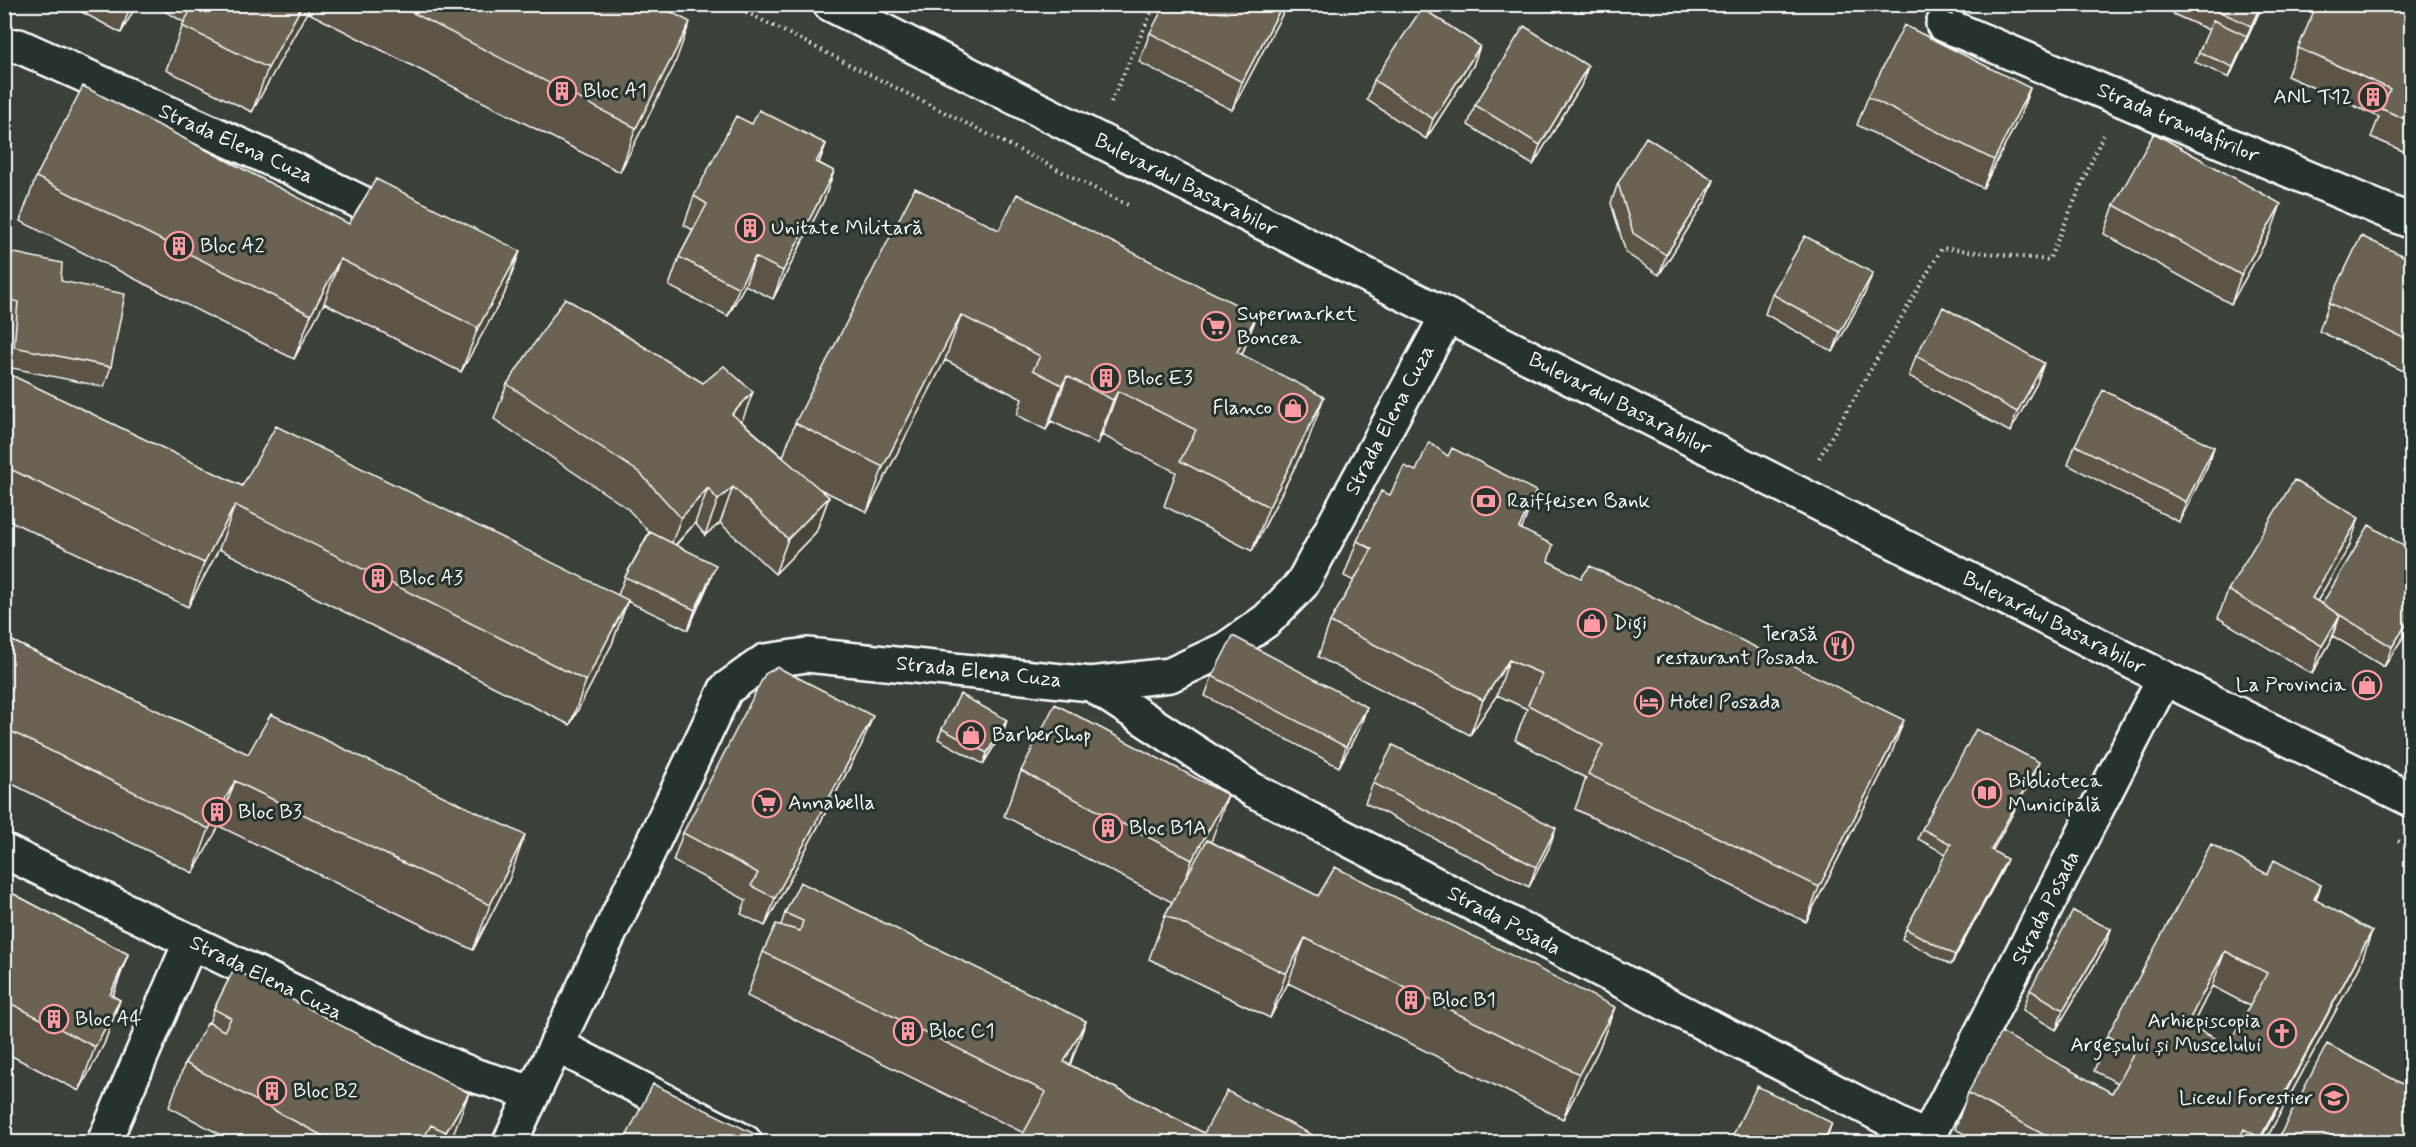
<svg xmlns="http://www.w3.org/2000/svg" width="2416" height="1147" font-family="Mynerve,sans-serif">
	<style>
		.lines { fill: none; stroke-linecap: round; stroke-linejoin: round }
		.minor-casing { stroke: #fff; stroke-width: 38 }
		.secondary-casing { stroke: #fff; stroke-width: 38 }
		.path { stroke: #fff; stroke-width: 4; stroke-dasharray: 1.5 4.5; stroke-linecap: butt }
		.minor { stroke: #26332d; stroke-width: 33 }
		.secondary { stroke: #26332d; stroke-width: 33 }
		.wall { fill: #5b5547; stroke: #fff; stroke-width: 1.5; fill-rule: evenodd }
		.shaded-wall { fill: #4a4539; stroke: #fff; stroke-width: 1.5 }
		.building { fill: #6a6352; stroke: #fff; stroke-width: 1.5; fill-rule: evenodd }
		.labels { text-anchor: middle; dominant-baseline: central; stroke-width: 6; stroke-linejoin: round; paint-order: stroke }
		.poi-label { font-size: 21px; fill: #fff; stroke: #26332d; text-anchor: start }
		.street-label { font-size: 21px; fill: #fff; stroke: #26332d }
	</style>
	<rect width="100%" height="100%" fill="#3a4138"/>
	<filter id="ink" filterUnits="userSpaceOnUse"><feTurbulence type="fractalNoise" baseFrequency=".0167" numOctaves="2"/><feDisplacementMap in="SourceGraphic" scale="12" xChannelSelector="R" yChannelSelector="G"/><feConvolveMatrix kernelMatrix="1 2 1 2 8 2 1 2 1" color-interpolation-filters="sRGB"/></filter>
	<g filter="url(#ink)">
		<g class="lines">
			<!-- minor casing -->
			<g class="minor-casing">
				<path id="minor" d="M1943 24 2412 222
					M4 46H19L293 169 403 223
					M1091 684 1253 790 1927 1139
					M4 851 418 1052 476 1076 533 1093
					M556 1045 745 1142
					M104 1142 191 941
					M510 1142 726 689 765 661 807 655 1091 684 1170 675 1226 649 1267 620 1302 584 1447 316
					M1925 1142 2164 678"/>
			</g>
			<!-- secondary casing -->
			<g class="secondary-casing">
				<path id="secondary" d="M830 4 2164 678 2412 800"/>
			</g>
			<!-- path -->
			<path class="path" d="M730 4 1128 205
				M1111 102 1155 4
				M1819 458 1942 248 2049 260 2103 135
				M2398 841 2412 848"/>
			<!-- minor -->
			<use href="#minor" class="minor"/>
			<!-- secondary -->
			<use href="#secondary" class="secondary"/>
		</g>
		<!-- wall -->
		<path class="wall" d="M67 4H137L121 33Z
			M152 4H656L674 66 620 172 307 12 252 112 166 70 184 22Z
			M1934 4H1958L1952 15Z
			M2176 4H2263L2229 78 2195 62 2209 30 2173 14Z
			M2412 5V155L2371 137 2379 117 2287 76 2298 48Z
			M1284 11 1232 110 1139 62 1150 33Z
			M1480 46 1473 66 1426 139 1367 100 1374 80Z
			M1588 66 1581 86 1533 165 1468 125 1475 105Z
			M2030 88 2020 116 1983 188 1857 125 1868 97Z
			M752 124 826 144 819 163 834 171 824 200 773 299 745 285 728 316 669 286 679 257 693 230 684 225 694 196Z
			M36 177 349 224 520 251 504 295 461 372 324 303 294 359 20 221Z
			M1714 180 1706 200 1659 275 1626 253 1611 203 1618 183Z
			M2114 205 2271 232 2231 304 2104 234Z
			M999 230 1257 315 1242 355 1308 441 1252 551 1164 506 1176 472 1102 435 1097 444 1051 421 1046 430 1017 415 1022 399 945 360 867 512 818 488 829 497 816 532 775 574 720 523 705 535 695 523 676 545 708 585 688 630 627 601 612 644 570 725 219 549 188 607 4 518V377L242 486 618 595 625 577 649 532 627 508 494 419 507 384 742 422 783 457 795 423Z
			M10 252 61 281 111 367 104 387 7 367 10 322 4 321V267Z
			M2412 260V375L2319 331 2329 303Z
			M1865 293 1833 352 1765 314 1772 294Z
			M1916 356 2037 383 2010 432 1909 376Z
			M2075 445 2214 447 2207 467 2179 522 2068 465Z
			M1390 495 1522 529 1548 561 1891 755 1806 922 1575 809 1586 778 1515 740 1527 709 1497 695 1470 735 1318 657 1330 622 1354 581 1344 576 1357 541Z
			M2349 547 2317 601 2322 604 2412 551V623L2384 667 2333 636 2330 643 2312 674 2218 618 2228 590Z
			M4 637 509 880 473 950 219 826 193 873 4 780Z
			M1212 676 1367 707 1360 727 1339 767 1205 696Z
			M942 729 1004 730 983 764 938 739Z
			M862 744 765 926 741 914 746 900 673 861 683 833Z
			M1021 771 1212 839 1211 842 1318 896 1615 1007 1598 1051 1563 1119 1288 983 1270 1018 1149 959 1165 915 1172 902 1004 816Z
			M2035 773 1992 851 2003 869 1951 965 1902 939 1906 929 1946 854 1918 839 1922 829Z
			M1373 783 1549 848 1529 887 1365 803Z
			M2267 874 2321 885 2316 900 2360 966 2264 1143H1981L1955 1129 1968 1093H2112L2118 1083 2094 1071 2107 1036ZM2212 986 2250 1006 2229 1046 2192 1026Z
			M4 889 128 954 113 996 120 1000 104 1044 79 1091 4 1052Z
			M785 913 1086 1021 1070 1065 1204 1133 1328 1143H1020L1024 1133 747 996 763 952 781 925Z
			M2111 929 2104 949 2056 1030 2023 1010 2030 990Z
			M234 969 452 1137 449 1143H236L169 1107 185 1063 209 1023 214 1009Z"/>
		<!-- shaded-wall -->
		<path class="shaded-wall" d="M131 4H137L121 33Z
			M303 4H310L307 12 252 112 268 68Z
			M1283 4H1286L1284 11 1232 110 1242 82Z
			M2261 4H2263L2229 78 2233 67Z
			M690 22 674 66 620 172 636 128Z
			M1480 46 1473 66 1426 139 1433 119Z
			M1588 66 1581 86 1533 165 1540 145Z
			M2030 88 2020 116 1983 188 1994 160Z
			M826 144 815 172 816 162Z
			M834 171 824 200 773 299 783 271Z
			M1714 180 1706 200 1659 275 1666 255Z
			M2281 204 2271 232 2231 304 2241 275Z
			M520 251 504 295 461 372 478 328Z
			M755 257 745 285 728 316 739 288Z
			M340 259 324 303 294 359 311 315Z
			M1873 273 1865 293 1833 352 1840 332Z
			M961 315 945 360 867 512 883 467Z
			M1257 315 1240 359 1237 352Z
			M2044 363 2037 383 2010 432 2017 412Z
			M1067 376 1051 421 1046 430 1062 385Z
			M1118 391 1102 435 1097 444 1113 400Z
			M753 392 740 427 732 414Z
			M1324 397 1308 441 1252 551 1269 507Z
			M2214 447 2207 467 2179 522 2186 502Z
			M733 487 720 523 705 535 718 500Z
			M708 488 695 523 668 553 681 518Z
			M1536 491 1523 526 1506 563 1519 528Z
			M829 497 816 532 775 574 788 539Z
			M235 505 219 549 188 607 204 563Z
			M2359 518 2349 547 2302 627 2312 598Z
			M716 565 708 585 688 630 695 610Z
			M628 600 612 644 570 725 586 681Z
			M2340 615 2330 643 2312 674 2322 646Z
			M2412 615V623L2384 667 2392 647Z
			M1509 660 1497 695 1470 735 1483 700Z
			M1367 707 1360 727 1339 767 1346 747Z
			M873 716 862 744 765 926 775 898Z
			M1007 720 1004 730 983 764 987 753Z
			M1904 720 1891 755 1806 922 1819 887Z
			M2039 762 2035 773 1987 861 1991 850Z
			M235 781 219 826 193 873 209 829Z
			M1228 795 1212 839 1176 904 1192 860Z
			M1556 828 1549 848 1529 887 1536 867Z
			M525 835 509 880 473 950 490 905Z
			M2007 859 2003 869 1951 965 1955 955Z
			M2321 885 2308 920 2314 899Z
			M2111 929 2104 949 2056 1030 2063 1010Z
			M2372 931 2360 966 2264 1143H2259Z
			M1305 938 1288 983 1270 1018 1286 974Z
			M2225 951 2212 986 2175 1059 2187 1024Z
			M128 954 112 998 110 995Z
			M120 1000 104 1044 79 1091 95 1047Z
			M1615 1007 1598 1051 1563 1119 1579 1074Z
			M1086 1021 1070 1065 1064 1062Z
			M469 1093 452 1137 449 1143H442L446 1132Z
			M1832 1123 1825 1143H1823Z"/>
		<!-- building -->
		<path class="building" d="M194 4H303L268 68 182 26Z
			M396 4H656L690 22 636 128Z
			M1165 4H1283L1242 82 1150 33Z
			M2203 4H2261L2251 26Z
			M2317 4 2412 5V122L2382 109 2390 89 2298 48Z
			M1422 8 1480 46 1433 119 1374 80Z
			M2213 20 2247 36 2233 67 2199 52Z
			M1904 25 2030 88 1994 160 1868 97Z
			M1524 26 1588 66 1540 145 1475 105Z
			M83 86 349 224 376 179 520 251 478 328 340 259 311 315 36 177Z
			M759 110 826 144 816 162 834 171 783 271 755 257 739 288 679 257 707 204 694 196 736 116 752 124Z
			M2154 133 2281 204 2241 275 2114 205Z
			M1646 137 1714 180 1666 255 1633 233 1618 183Z
			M915 188 999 230 1017 194 1257 315 1237 352 1324 397 1269 507 1180 461 1196 430 1118 391 1113 400 1067 376 1062 385 1033 370 1040 356 961 315 883 467 795 423Z
			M1805 236 1873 273 1840 332 1772 294Z
			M2361 236 2412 260V342L2329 303Z
			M10 252 62 263 61 281 125 294 111 367 14 347 18 302 4 298V285Z
			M565 298 703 383 724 366 753 392 732 414 829 497 788 539 733 487 718 500 708 488 681 518 640 473 507 384Z
			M1943 307 2044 363 2017 412 1916 356Z
			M7 373 242 486 276 426 628 600 586 681 235 505 204 563 4 466V377Z
			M2103 390 2214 447 2186 502 2075 445Z
			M1429 442 1448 456 1452 448 1536 491 1519 528 1553 545 1548 561 1581 578 1590 566 1904 720 1819 887 1588 774 1603 745 1528 705 1542 674 1509 660 1483 700 1330 622 1372 549 1357 541 1381 491 1390 495 1404 466 1416 471Z
			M2294 480 2359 518 2312 598 2340 615 2322 646 2228 590Z
			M2369 525 2412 551V615L2392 647 2322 604Z
			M650 532 716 565 695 610 625 577Z
			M1233 636 1367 707 1346 747 1212 676Z
			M4 637 248 754 271 714 525 835 490 905 235 781 209 829 4 728Z
			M777 667 873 716 775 898 751 886 758 873 683 833 765 674Z
			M960 694 1007 720 987 753 942 729Z
			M1055 704 1228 795 1192 860 1021 771Z
			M1976 729 2039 762 1991 850 2007 859 1955 955 1906 929 1951 844 1922 829Z
			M1393 745 1556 828 1536 867 1373 783Z
			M1207 840 1318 896 1335 867 1615 1007 1579 1074 1305 938 1286 974 1165 915Z
			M2211 844 2267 874 2274 860 2321 885 2314 899 2372 931 2260 1138 2244 1129 2237 1143H2059L1968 1093 2001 1032 2112 1093 2135 1051 2107 1036ZM2225 951 2267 973 2229 1046 2187 1024Z
			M800 882 1086 1021 1064 1062 1204 1133 1227 1091 1328 1143H1031L1021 1138 1046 1092 763 952 776 924 800 931 803 921 785 913Z
			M4 889 128 954 110 995 120 1000 95 1047 4 1000Z
			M2073 911 2111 929 2063 1010 2030 990Z
			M234 969 469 1093 446 1132 431 1125 425 1136 437 1143H336L185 1063 208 1022 224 1031 231 1018 214 1009Z
			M2327 1044 2412 1089V1143H2276Z
			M653 1084 773 1143H623Z
			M1757 1086 1832 1123 1823 1143H1729Z"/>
	</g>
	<!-- icons -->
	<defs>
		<g id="building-ring" transform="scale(1.5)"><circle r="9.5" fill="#26332d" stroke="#ff9aa2" stroke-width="1.5"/><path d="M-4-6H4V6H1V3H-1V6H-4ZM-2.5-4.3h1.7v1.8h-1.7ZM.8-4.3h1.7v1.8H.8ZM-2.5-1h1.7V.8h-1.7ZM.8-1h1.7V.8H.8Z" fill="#ff9aa2"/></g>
		<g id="supermarket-ring" transform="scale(1.5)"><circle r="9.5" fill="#26332d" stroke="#ff9aa2" stroke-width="1.5"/><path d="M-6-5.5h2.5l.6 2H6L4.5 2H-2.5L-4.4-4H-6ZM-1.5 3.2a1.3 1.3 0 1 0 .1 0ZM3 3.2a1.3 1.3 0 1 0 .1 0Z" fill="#ff9aa2"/></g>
		<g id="shop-ring" transform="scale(1.5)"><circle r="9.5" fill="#26332d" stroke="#ff9aa2" stroke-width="1.5"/><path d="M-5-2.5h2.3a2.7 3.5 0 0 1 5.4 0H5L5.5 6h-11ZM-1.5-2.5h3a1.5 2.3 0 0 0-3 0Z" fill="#ff9aa2"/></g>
		<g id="bank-ring" transform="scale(1.5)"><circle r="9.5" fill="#26332d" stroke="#ff9aa2" stroke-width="1.5"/><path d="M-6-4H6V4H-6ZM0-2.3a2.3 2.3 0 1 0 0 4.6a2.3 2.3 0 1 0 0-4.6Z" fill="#ff9aa2"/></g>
		<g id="restaurant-ring" transform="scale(1.5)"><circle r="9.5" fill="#26332d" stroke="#ff9aa2" stroke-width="1.5"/><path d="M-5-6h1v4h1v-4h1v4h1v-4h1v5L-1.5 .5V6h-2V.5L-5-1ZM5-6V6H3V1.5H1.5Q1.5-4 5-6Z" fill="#ff9aa2"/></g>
		<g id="hotel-ring" transform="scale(1.5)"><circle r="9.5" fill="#26332d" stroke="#ff9aa2" stroke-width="1.5"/><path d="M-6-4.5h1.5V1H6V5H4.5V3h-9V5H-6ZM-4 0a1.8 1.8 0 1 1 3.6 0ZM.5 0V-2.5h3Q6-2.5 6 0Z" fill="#ff9aa2"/></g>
		<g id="library-ring" transform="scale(1.5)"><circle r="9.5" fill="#26332d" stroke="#ff9aa2" stroke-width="1.5"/><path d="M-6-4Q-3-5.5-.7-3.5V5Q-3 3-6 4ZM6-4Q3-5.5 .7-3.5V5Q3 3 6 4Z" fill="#ff9aa2"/></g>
		<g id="church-ring" transform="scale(1.5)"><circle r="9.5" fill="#26332d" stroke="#ff9aa2" stroke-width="1.5"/><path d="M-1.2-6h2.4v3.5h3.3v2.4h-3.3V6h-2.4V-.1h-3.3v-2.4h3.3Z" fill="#ff9aa2"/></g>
		<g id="university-ring" transform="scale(1.5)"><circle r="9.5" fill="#26332d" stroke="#ff9aa2" stroke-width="1.5"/><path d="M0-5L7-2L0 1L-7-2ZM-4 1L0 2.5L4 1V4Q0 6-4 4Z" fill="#ff9aa2"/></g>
	</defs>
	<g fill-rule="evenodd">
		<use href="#building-ring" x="562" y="91"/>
		<use href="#building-ring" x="2373" y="97"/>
		<use href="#building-ring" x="750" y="228"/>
		<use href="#building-ring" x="179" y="246"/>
		<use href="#supermarket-ring" x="1216" y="326"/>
		<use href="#building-ring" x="1106" y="378"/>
		<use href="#shop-ring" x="1293" y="408"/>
		<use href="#bank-ring" x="1486" y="501"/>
		<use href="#building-ring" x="378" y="578"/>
		<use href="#shop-ring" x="1592" y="623"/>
		<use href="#restaurant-ring" x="1839" y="646"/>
		<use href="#shop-ring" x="2367" y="685"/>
		<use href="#hotel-ring" x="1649" y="702"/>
		<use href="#shop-ring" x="971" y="735"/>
		<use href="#library-ring" x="1987" y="793"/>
		<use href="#supermarket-ring" x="767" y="803"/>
		<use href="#building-ring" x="217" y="812"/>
		<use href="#building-ring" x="1108" y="828"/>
		<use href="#building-ring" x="1411" y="1000"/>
		<use href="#building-ring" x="54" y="1019"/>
		<use href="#building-ring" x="908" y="1031"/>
		<use href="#church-ring" x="2282" y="1033"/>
		<use href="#building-ring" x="272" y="1091"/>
		<use href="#university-ring" x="2334" y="1098"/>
	</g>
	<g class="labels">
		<!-- poi labels -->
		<g class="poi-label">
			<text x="583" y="91">Bloc A1</text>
			<text x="2352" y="97" text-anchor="end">ANL T12</text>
			<text x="771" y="228">Unitate Militară</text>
			<text x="200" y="246">Bloc A2</text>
			<text x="1237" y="314">Supermarket<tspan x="1237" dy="24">Boncea</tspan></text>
			<text x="1127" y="378">Bloc E3</text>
			<text x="1272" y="408" text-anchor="end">Flanco</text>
			<text x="1507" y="501">Raiffeisen Bank</text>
			<text x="399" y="578">Bloc A3</text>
			<text x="1613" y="623">Digi</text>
			<text x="1818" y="634" text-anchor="end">Terasă<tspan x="1818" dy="24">restaurant Posada</tspan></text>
			<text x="2346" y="685" text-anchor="end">La Provincia</text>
			<text x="1670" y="702">Hotel Posada</text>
			<text x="992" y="735">BarberShop</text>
			<text x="2008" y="781">Biblioteca<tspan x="2008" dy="24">Municipală</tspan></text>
			<text x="788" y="803">Annabella</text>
			<text x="238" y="812">Bloc B3</text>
			<text x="1129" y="828">Bloc B1A</text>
			<text x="1432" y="1000">Bloc B1</text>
			<text x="75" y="1019">Bloc A4</text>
			<text x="2261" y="1021" text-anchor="end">Arhiepiscopia<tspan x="2261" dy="24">Argeșului și Muscelului</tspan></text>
			<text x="929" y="1031">Bloc C1</text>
			<text x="293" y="1091">Bloc B2</text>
			<text x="2313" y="1098" text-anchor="end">Liceul Forestier</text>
		</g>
		<!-- street labels -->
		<g class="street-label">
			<text transform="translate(2178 123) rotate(23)">Strada trandafirilor</text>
			<text transform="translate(236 144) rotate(24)">Strada Elena Cuza</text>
			<text transform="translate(1186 185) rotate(27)">Bulevardul Basarabilor</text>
			<text transform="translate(1620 404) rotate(27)">Bulevardul Basarabilor</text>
			<text transform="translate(1390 420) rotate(-62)">Strada Elena Cuza</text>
			<text transform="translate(2054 623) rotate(27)">Bulevardul Basarabilor</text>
			<text transform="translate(979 672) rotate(6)">Strada Elena Cuza</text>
			<text transform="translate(2046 908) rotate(-63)">Strada Posada</text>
			<text transform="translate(1504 921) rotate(28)">Strada Posada</text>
			<text transform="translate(266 978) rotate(26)">Strada Elena Cuza</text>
		</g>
	</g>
	<!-- margin -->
	<rect width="2416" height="1147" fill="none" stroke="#26332d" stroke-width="24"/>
	<rect x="12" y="12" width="2392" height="1123" fill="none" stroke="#fff" stroke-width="2" filter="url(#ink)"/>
</svg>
